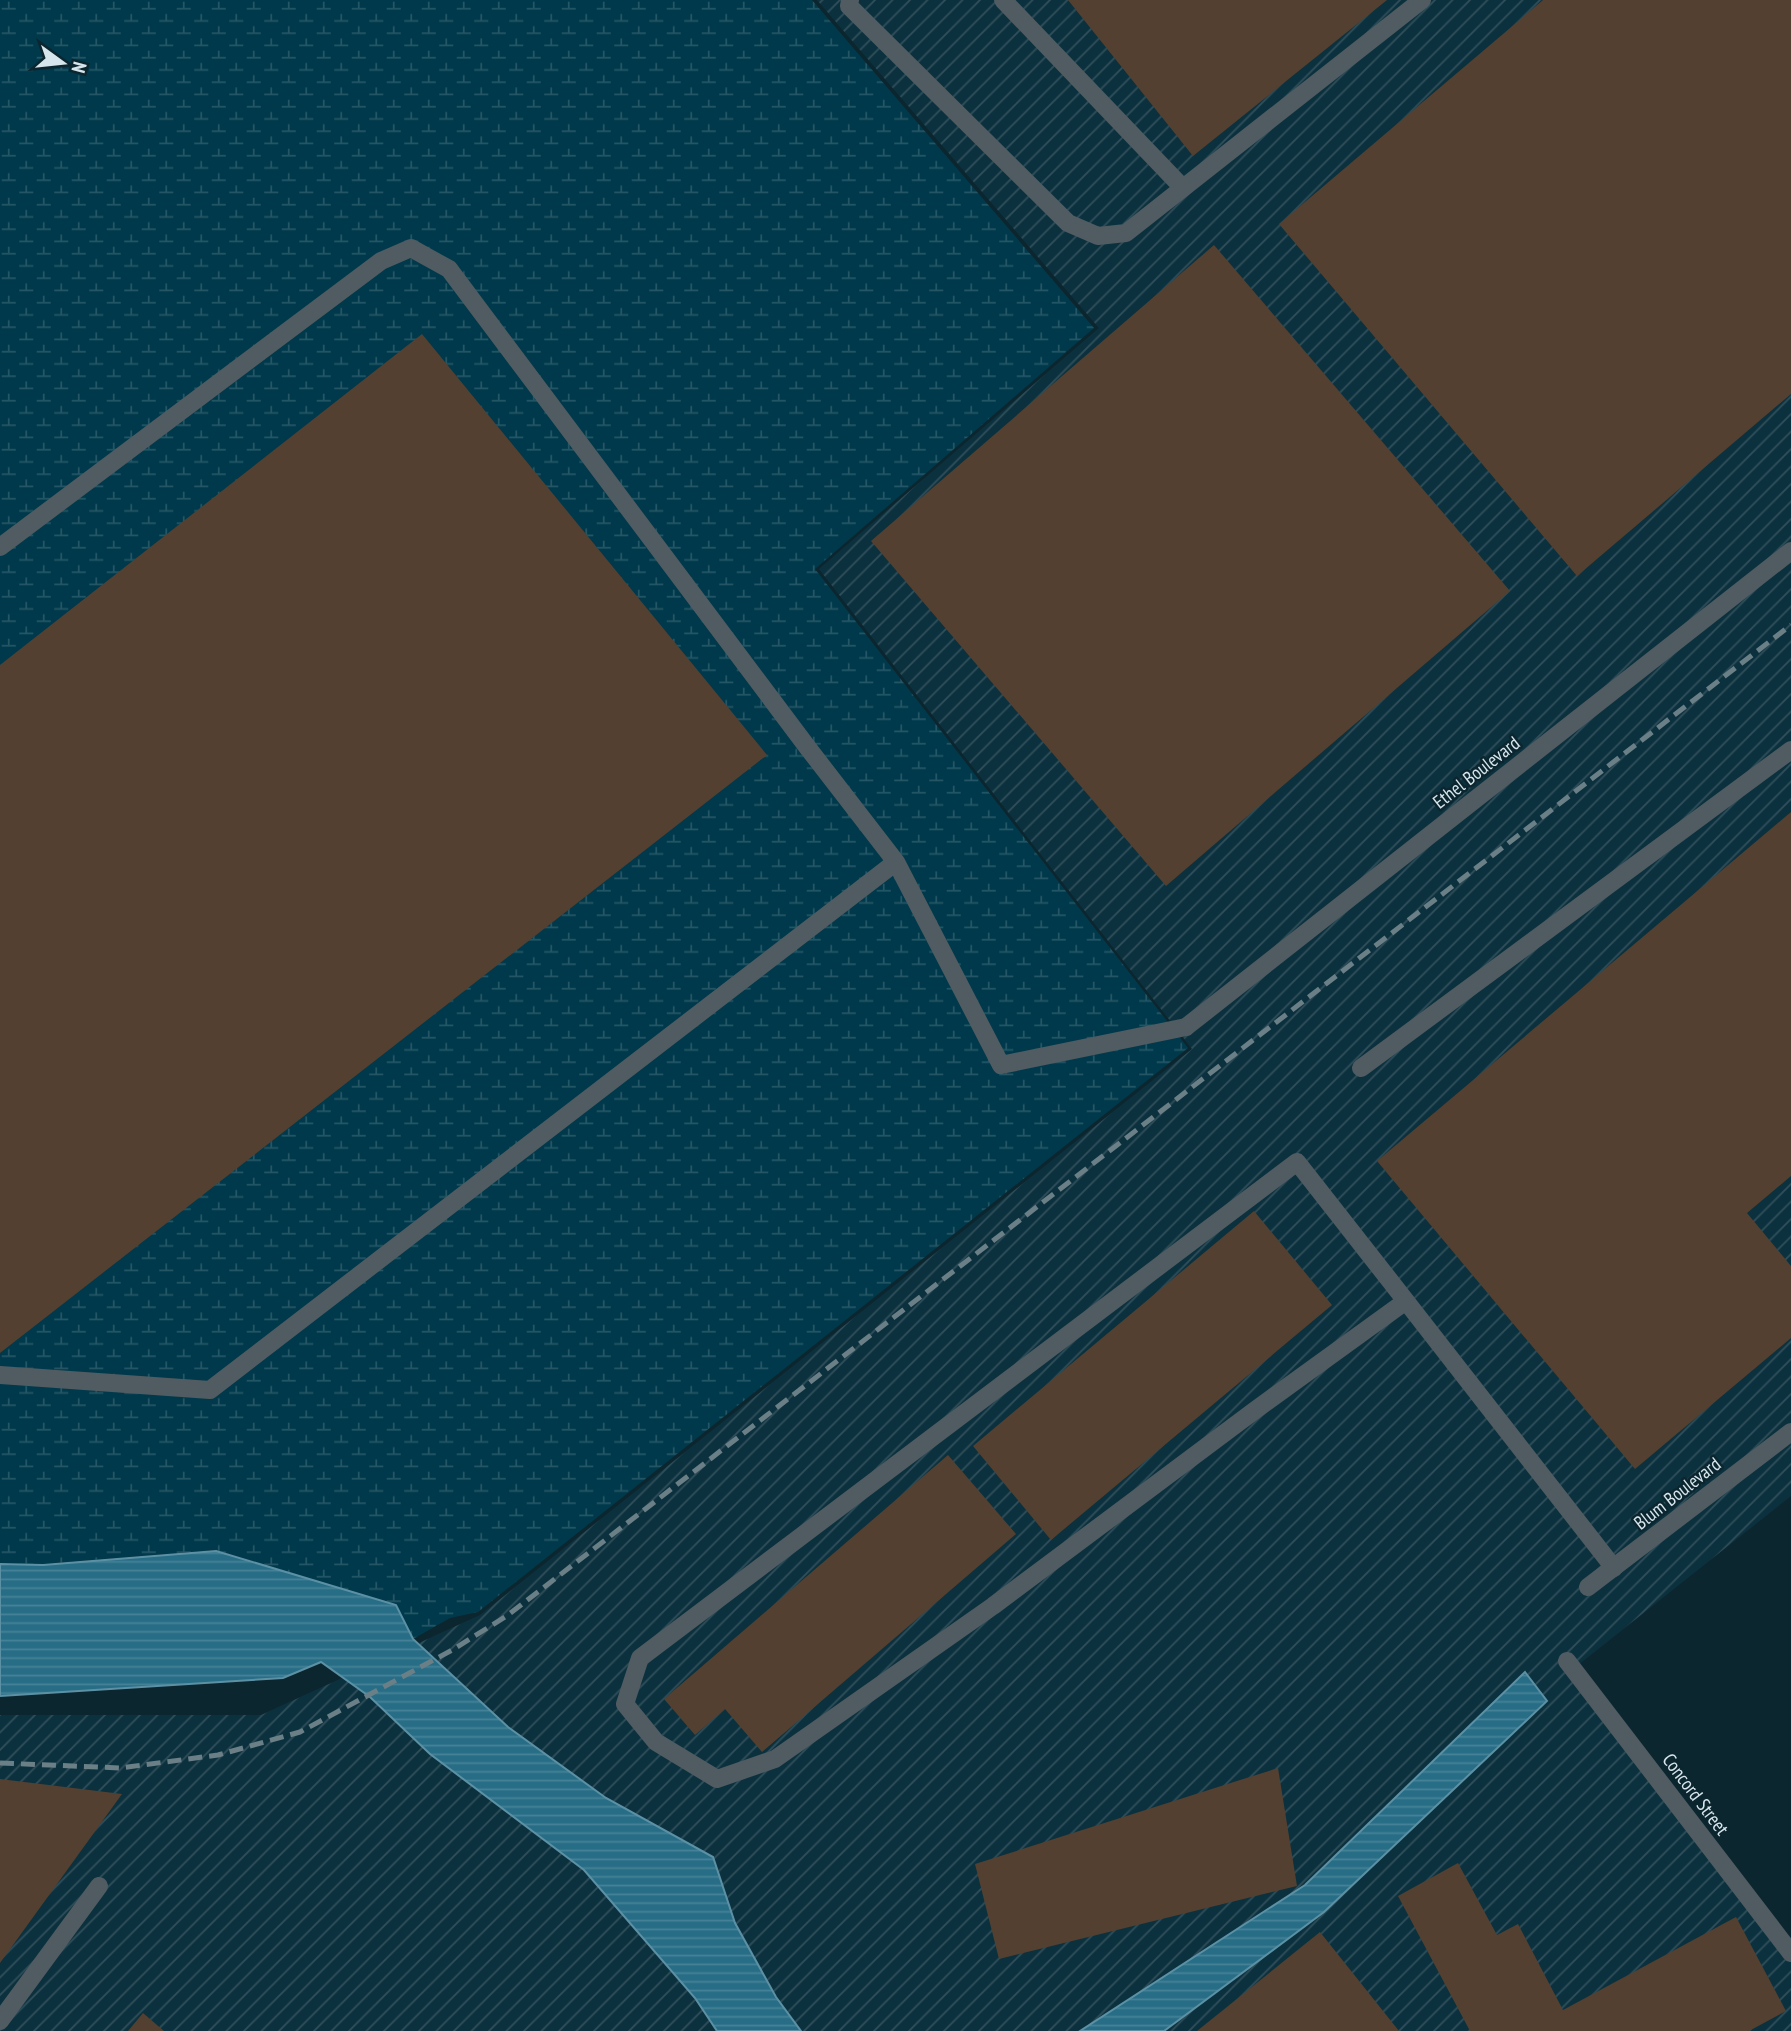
<svg xmlns="http://www.w3.org/2000/svg" width="1791" height="2031" font-family="'PT Sans Narrow',sans-serif">
	<style>
		.industrial { fill: url(#industrial-furrows) }
		.wetland { fill: url(#wetland-marsh) }
		.water { fill: url(#water-rules); stroke: #5c91a5; stroke-width: 2 }
		.building { fill: #544031 }
		.lines { fill: none; stroke-linecap: round; stroke-linejoin: round }
		.lane { stroke: #505c61; stroke-width: 18 }
		.street { stroke: #505c61; stroke-width: 18 }
		.rail { stroke: #6b7f87; stroke-width: 5; stroke-dasharray: 14 7; stroke-linecap: butt }
		.labels { text-anchor: middle; dominant-baseline: central; stroke-width: 5; stroke-linejoin: round; paint-order: stroke }
		.street-label { font-size: 19px; fill: #d7e6ed; stroke: #0c262f }
	</style>
	<defs>
		<pattern id="industrial-furrows" width="10" height="10" patternUnits="userSpaceOnUse" patternTransform="scale(1.75)"><rect width="10" height="10" fill="#0c313e"/><path d="M-1 1l2-2M0 10L10 0M9 11l2-2" fill="none" stroke="#2f4f5a"/></pattern>
		<pattern id="wetland-marsh" width="20" height="14" patternUnits="userSpaceOnUse" patternTransform="scale(1.75)"><rect width="20" height="14" fill="#00394b"/><path d="M1 5h8M5 5V1M11 12h8M15 12V8" fill="none" stroke="#245665"/></pattern>
		<pattern id="water-rules" width="6" height="5" patternUnits="userSpaceOnUse" patternTransform="scale(1.75)"><rect width="6" height="5" fill="#276d86"/><path d="M0 2.5h6" fill="none" stroke="#468297"/></pattern>
	</defs>
	<rect width="100%" height="100%" fill="#0c262f"/>
	<!-- industrial -->
	<path class="industrial" d="M817 0H1791V1496L1573 1669 1791 1947V2031H0V1715H261L480 1615 1192 1049 819 569 1099 328Z"/>
	<!-- wetland -->
	<path class="wetland" d="M0 0H812L1094 328 815 569 1188 1048 478 1612 450 1618 413 1639 396 1605 216 1550 42 1564 0 1563Z"/>
	<!-- water -->
	<path class="water" d="M216 1551 396 1605 413 1639 508 1727 606 1798 713 1857 735 1923 776 1997 801 2031H717L695 1998 584 1870 430 1754 370 1697 321 1662 283 1678 0 1696V1564L43 1565Z
		M1525 1672 1547 1701 1324 1912 1164 2031H1080L1305 1885Z"/>
	<!-- building -->
	<path class="building" d="M1068 0H1387L1193 156Z
		M1543 0H1791V394L1577 576 1279 224Z
		M1214 245 1510 591 1166 886 871 541Z
		M422 334 767 755 0 1353V665Z
		M1791 812V1176L1747 1213 1791 1266V1338L1635 1469 1377 1161Z
		M1254 1211 1332 1305 1051 1540 973 1446Z
		M948 1455 1016 1534 762 1752 725 1709 695 1735 664 1699Z
		M1278 1768 1297 1886 999 1959 975 1864Z
		M0 1779 122 1794 0 1963Z
		M1458 1863 1497 1935 1518 1924 1563 2010 1736 1917 1786 2011 1749 2031H1470L1398 1896Z
		M1320 1932 1399 2031H1197Z
		M143 2013 164 2031H128Z"/>
	<g class="lines">
		<!-- lane -->
		<path class="lane" d="M850 0 849 6 1068 223 1098 236 1126 233 1422 0
			M1003 0 1183 188
			M0 547 381 261 411 248 449 269 808 748 896 862
			M1361 1068 1791 750
			M1406 1301 1254 1411 993 1606 775 1759 717 1779 656 1742 625 1704 640 1658 1297 1162C1403 1297 1508 1432 1614 1568
			M0 1375 210 1390 896 862 1001 1065 1186 1027
			M0 2021 99 1886"/>
		<!-- street -->
		<path class="street" d="M1186 1027 1791 551
			M1588 1587 1791 1432
			M1567 1661 1791 1953"/>
		<!-- rail -->
		<path class="rail" d="M0 1763 120 1768 218 1755 300 1732 454 1649 508 1615 1791 625"/>
	</g>
	<g class="labels">
		<!-- street labels -->
		<g class="street-label">
			<text transform="translate(1476 772) rotate(-38)">Ethel Boulevard</text>
			<text transform="translate(1677 1493) rotate(-38)">Blum Boulevard</text>
			<text transform="translate(1696 1794) rotate(53)">Concord Street</text>
		</g>
	</g>
	<!-- north arrow -->
	<g transform="translate(63 63) rotate(105)" stroke="#0c262f" stroke-width="5" paint-order="stroke">
	<path d="M0-5L12 26L0 18L-12 26Z" fill="#d7e6ed"/>
	<text y="-10" font-size="19" font-weight="bold" text-anchor="middle" fill="#d7e6ed">N</text>
	</g>
</svg>
